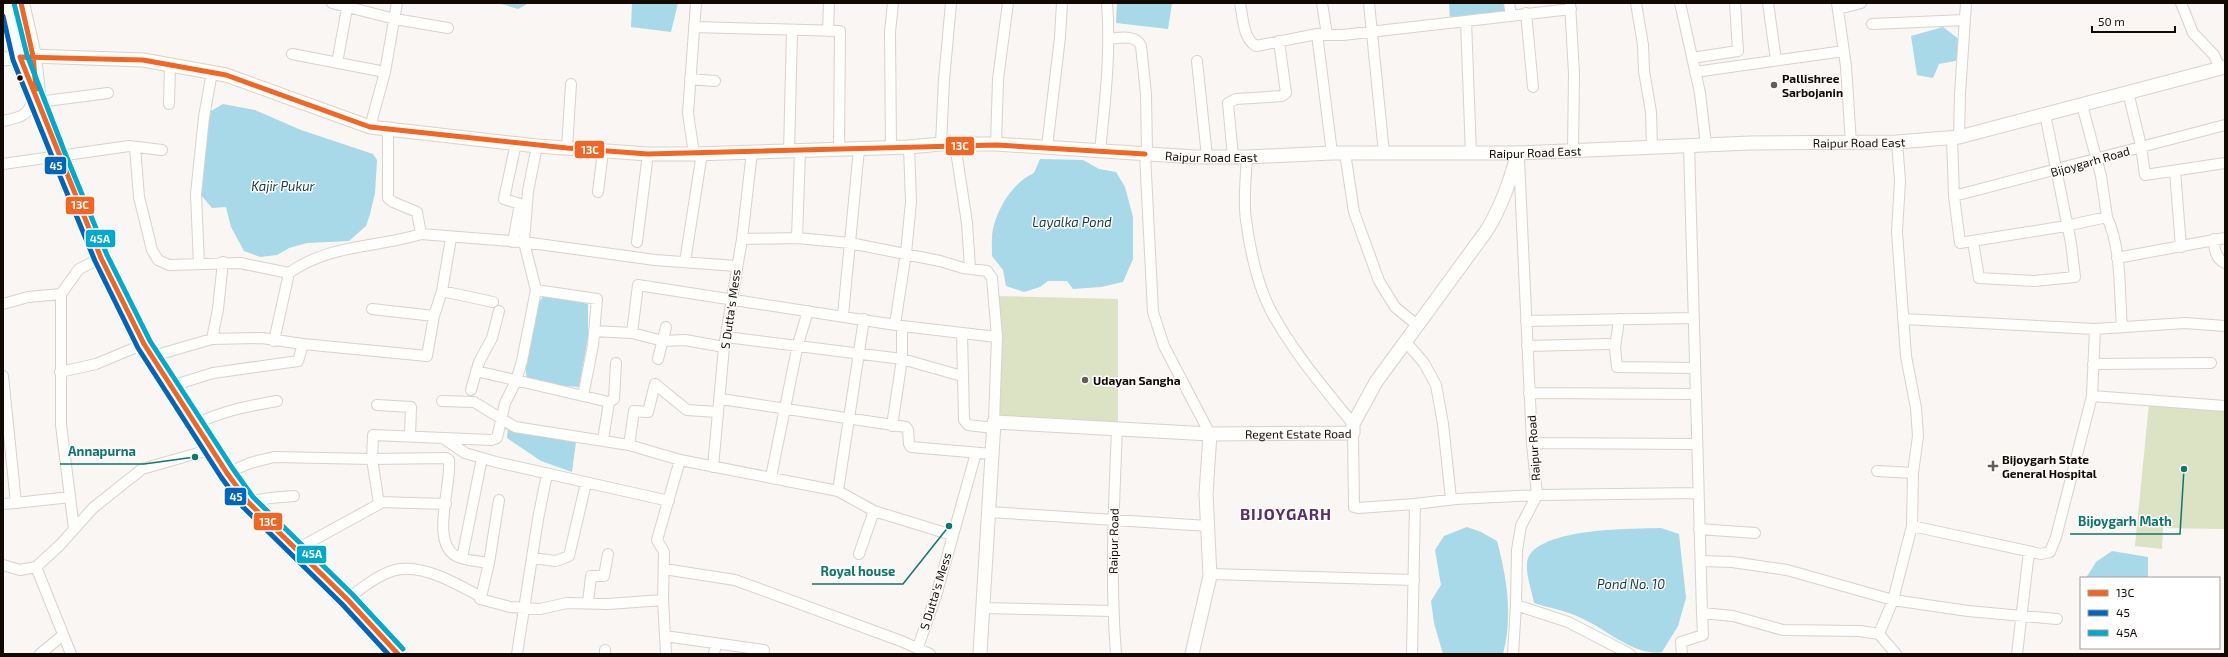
<svg xmlns="http://www.w3.org/2000/svg" width="2228" height="657" font-family="'Exo 2',sans-serif">
	<style>
		.green { fill: #dce2c4 }
		.water { fill: #a8d9e8 }
		.lines { fill: none; stroke-linecap: round; stroke-linejoin: round }
		.minor-casing { stroke: #d9d2cc; stroke-width: 12 }
		.tertiary-casing { stroke: #d9d2cc; stroke-width: 15 }
		.primary-casing { stroke: #d9d2cc; stroke-width: 18 }
		.minor { stroke: #fefefd; stroke-width: 10 }
		.tertiary { stroke: #fefefd; stroke-width: 13 }
		.primary { stroke: #fefefd; stroke-width: 16 }
		.bus-1-casing { stroke: #fff; stroke-width: 8 }
		.bus-2-casing { stroke: #fff; stroke-width: 8 }
		.bus-3-casing { stroke: #fff; stroke-width: 8 }
		.bus-1 { stroke: #f26522; stroke-width: 5 }
		.bus-2 { stroke: #0065bd; stroke-width: 5 }
		.bus-3 { stroke: #00a9ce; stroke-width: 5 }
		.bus-dot { fill: #130903; stroke: #fff; stroke-width: 1.5 }
		.poi-dot { fill: #645c57; stroke: #fff; stroke-width: 1.5 }
		.labels { text-anchor: middle; dominant-baseline: central; stroke-width: 3; stroke-linejoin: round; paint-order: stroke }
		.poi-label { font-size: 12px; font-weight: bold; fill: #130903; stroke: #fff; text-anchor: start }
		.street-label { font-size: 12px; fill: #130903; stroke: #fff }
		.water-label { font-size: 13px; font-style: italic; fill: #153742; stroke: #fff }
		.district-label { font-size: 16px; font-weight: bold; letter-spacing: 1px; fill: #583066; stroke: #fff }
		.leader { fill: none; stroke: #0f766e; stroke-width: 1.5 }
		.callout-dot { fill: #0f766e; stroke: #fff; stroke-width: 1.5 }
		.callout-label { font-size: 13px; text-anchor: middle; font-weight: bold; fill: #0f766e; stroke: #fff; stroke-width: 3; stroke-linejoin: round; paint-order: stroke }
		.line-badge { stroke: #fff; stroke-width: 1.5 }
		.badge-label { font-size: 11px; text-anchor: middle; font-weight: bold; fill: #fff }
	</style>
	<rect width="100%" height="100%" fill="#f9f6f3"/>
	<!-- green -->
	<path class="green" d="M996 296 1118 299V427L994 419Z
		M2149 403 2225 410V529L2163 528 2162 549 2135 546Z"/>
	<!-- water -->
	<path class="water" d="M498 3H529L518 9Z
		M632 3H678L671 32 631 27Z
		M1117 3H1172L1168 29 1116 23Z
		M1449 3H1504L1506 15 1450 21Z
		M1943 27 1960 40V60L1939 64 1933 78 1917 75 1911 36Z
		M223 104 255 110 301 130 373 154 377 160 375 193 370 214 366 226 349 241 307 243 289 248 277 255 260 257 244 251 231 227 226 207 212 208 201 195 207 129 211 111Z
		M1040 159 1083 160 1099 169 1116 172 1125 187 1133 217V259L1123 282 1101 287 1073 289 1067 281H1048L1040 287 1024 292 1006 286 1003 270 992 256C992 246 991 234 994 225 1000 204 1014 182 1034 173Z
		M545 294 588 304V337L579 387 540 384 527 379 525 366 533 310Z
		M508 427 576 442 572 472 541 461 507 438Z
		M1467 527 1481 532 1497 541C1507 578 1513 616 1503 654H1443L1434 623 1431 601 1441 585 1435 550 1444 536Z
		M1661 528 1679 534 1686 598 1678 626 1662 652C1635 657 1605 628 1581 618 1568 611 1549 608 1534 603 1532 591 1526 576 1527 564 1529 527 1634 529 1661 528Z
		M2112 551 2148 557V578H2086L2096 562Z"/>
	<g class="lines">
		<!-- minor casing -->
		<g class="minor-casing">
			<path id="minor" d="M332 3 395 19 448 28
				M1240 3C1243 17 1243 39 1256 46L1317 34
				M1322 3 1327 35 1317 34 1332 153
				M1369 3 1384 153
				M1509 3 1511 15
				M1570 3 1574 74 1573 151
				M1636 3 1643 45 1644 71 1651 112 1652 147
				M1680 3 1700 93 1706 145
				M1768 3 1776 60
				M1837 3 1846 66 1851 143
				M2181 3 2193 33 2214 55 2220 68
				M1838 9 1861 3
				M1526 13 1533 87
				M1466 21 1471 154
				M1872 24 1965 20
				M694 27 840 31 839 149
				M828 31 829 3
				M1327 35H1343L1571 9
				M1108 39C1119 38 1136 34 1141 46L1146 94 1147 153
				M292 54 385 72
				M1692 58 1738 51 1735 3
				M1197 61 1207 157
				M337 63 348 3
				M1695 72 1844 51
				M690 79 715 81
				M2128 92 2141 146 2145 175 2225 163
				M38 102 108 93
				M169 104 170 65
				M2082 105 2101 176 2107 217C2122 250 2119 292 2122 327
				M3 121C23 117 27 116 35 97
				M370 127 385 72 397 3
				M388 130V198L393 202 417 212 421 234 524 242 655 260 736 266
				M1959 137 1960 94 1966 3
				M1952 138 1954 196 1960 243 2066 226 2107 217
				M941 144 944 80 951 3
				M955 144 967 223 970 268
				M996 144 998 79 1008 3
				M1689 145 1702 613 1733 616 1783 630 1860 631 1879 634 1896 654
				M135 147 139 197 152 250 158 260 169 265 240 263 289 273 274 341
				M1047 147 1060 37 1062 3
				M567 148 571 84
				M891 148 890 32 893 3
				M789 151 792 31
				M1100 151C1105 102 1111 52 1107 3
				M1345 153 1354 212 1379 281 1395 307 1417 325
				M694 154 688 113 696 3
				M1145 154 1153 312 1164 346 1210 434
				M1233 157 1228 103 1236 99 1282 96 1286 93 1279 41
				M1247 157C1246 178 1243 199 1246 220 1250 250 1257 284 1271 311 1293 352 1324 388 1353 424
				M3 164 129 146 162 150
				M2175 171 2181 247
				M598 192 603 151
				M1954 196 2225 125
				M797 238 800 151
				M742 239 797 238 850 243 940 261 963 268 987 271 992 278 997 337 994 422
				M2214 239C2214 248 2215 259 2225 263
				M1973 241 1979 278 2034 281 2075 277 2071 243 2045 114
				M513 242 520 204 504 199 516 143
				M637 242 648 154
				M2117 258 2225 238
				M685 262 702 153
				M199 264 196 194 204 117 212 72
				M289 273C329 244 376 248 421 234
				M536 290 597 299 593 345 583 396
				M442 291 493 302
				M3 304 28 297 61 294
				M372 309 434 316
				M843 315 859 149
				M1619 319 1615 348 1617 367 1694 368
				M1903 319 2095 329 2185 323 2225 326
				M1526 321 1694 318
				M895 324 906 253 911 202 909 147
				M594 331 632 333 663 341 685 340 724 347
				M632 333 638 285 902 326 997 337
				M962 333 964 420 968 425 993 428
				M726 337 902 359 962 376
				M212 339 218 309 223 262
				M1405 341 1424 363 1436 385 1443 424 1451 499
				M1527 346 1608 344
				M153 356 212 339 262 338 303 344
				M658 359 666 327
				M2093 364 2211 363
				M476 371 609 402
				M60 372 96 364 144 344
				M3 376 16 503 3 504
				M171 386 213 373 298 361 303 344 427 356 434 316 442 291 451 238
				M471 390 479 362 492 338 499 311
				M1529 393 1695 394
				M2092 396 2225 406
				M721 399 906 427 908 430 909 444 911 447 992 454
				M442 401 474 402 515 427 629 445
				M377 405 411 407 410 436
				M717 412 687 410 655 384 648 412 634 411 629 445 680 460 838 491 874 511 952 535
				M196 424C222 411 248 406 277 401
				M892 426 902 359V326
				M1353 433 1354 507 1358 508 1415 504
				M443 438 465 453 496 462 669 501
				M603 440 609 402 614 399 616 363
				M1532 443 1696 444
				M713 467 724 347 742 239 752 152
				M1877 471 1913 473
				M227 473 250 463 274 457 372 459 379 504 297 549
				M771 477 798 344 808 311
				M838 491 864 319
				M248 502 270 498 294 496
				M379 502 446 504
				M16 503 70 497
				M989 512 1208 526
				M1912 526 2041 554 2050 552 2056 537 2092 396 2095 329
				M74 529 61 425V294L79 269 101 258
				M1699 529 1755 533
				M859 554 874 511
				M462 558 482 458
				M532 558 556 561 569 556 586 483
				M1701 561 1732 562 1787 570 1893 600 1968 611 2057 619
				M489 563C479 561 465 561 456 556 430 542 452 484 449 460L446 458 372 459 373 435 491 440 497 438 505 403 516 381 522 361 536 290 524 242 528 191 537 146
				M3 565 20 570 36 567 60 545 93 508 142 469 212 449
				M36 567 71 654
				M664 569 735 580 901 641 930 654
				M1210 574 1414 580
				M481 597 489 563 499 500
				M347 599C362 588 382 571 401 569 427 566 459 585 481 597L480 599 510 607 540 609 567 603 608 604 663 600
				M588 603 591 576H604L608 554
				M1516 605 1517 550 1521 526 1537 495 1698 493
				M982 608 1112 611
				M1879 634 1893 600 1912 526 1913 473 1918 436 1916 408 1906 356 1897 232 1900 181 1897 142
				M665 636 764 650 763 654
				M918 647 936 596 976 453
				M605 650V654
				M40 654 63 635
				M517 654 538 519 547 474
				M666 654 663 600 664 552 657 540 680 460
				M714 654 716 643
				M1116 654C1110 579 1114 504 1117 429
				M1412 654 1415 504 1456 499 1537 495 1532 443 1519 159
				M1513 654 1516 605 1568 622 1630 654
				M1682 654 1681 642 1703 635 1702 613
				M2017 654 2029 552"/>
		</g>
		<!-- tertiary casing -->
		<g class="tertiary-casing">
			<g id="tertiary">
				<path id="s1" d="M3 59 33 56 143 60 226 75 370 127 537 146 648 154H694L909 147 941 144H996L1195 157H1247L1332 153H1518L1750 143 1897 142 1959 137 2225 67"/>
				<path id="s2" d="M980 654 994 422 1210 434 1353 433V424L1376 382 1487 230C1502 205 1510 181 1518 153"/>
				<path d="M1192 654 1210 576 1206 494 1210 434"/>
			</g>
		</g>
		<!-- primary casing -->
		<g class="primary-casing">
			<path id="primary" d="M7 3 20 57 30 82
				M21 3 33 56 38 102 101 258 144 344 227 473 248 502 347 599 398 654"/>
		</g>
		<!-- minor -->
		<use href="#minor" class="minor"/>
		<!-- tertiary -->
		<use href="#tertiary" class="tertiary"/>
		<!-- primary -->
		<use href="#primary" class="primary"/>
		<!-- bus-1 casing -->
		<g class="bus-1-casing">
			<path id="bus-1" d="M21 3 33 56 36 89
				M398 654 347 599 248 502 227 473 144 344 101 258 20 57 143 60 226 75 370 127 567 148 648 154 997 145 1145 154"/>
		</g>
		<!-- bus-2 casing -->
		<g class="bus-2-casing">
			<path id="bus-2" d="M3 16 13 60 53 159 95 261 138 348 221 477 243 507 342 604 388 654"/>
		</g>
		<!-- bus-3 casing -->
		<g class="bus-3-casing">
			<path id="bus-3" d="M14 3 27 55 65 153 107 255 150 341 233 469 253 497 352 594 403 649"/>
		</g>
		<!-- bus-1 -->
		<use href="#bus-1" class="bus-1"/>
		<!-- bus-2 -->
		<use href="#bus-2" class="bus-2"/>
		<!-- bus-3 -->
		<use href="#bus-3" class="bus-3"/>
	</g>
	<!-- markers -->
	<circle class="bus-dot" cx="20" cy="78" r="3.5"/>
	<g class="poi-dot">
		<circle cx="1774" cy="85" r="4"/>
		<circle cx="1085" cy="380" r="4"/>
		<path d="M1991 460h4v4h4v4h-4v4h-4v-4h-4v-4h4z"/>
	</g>
	<g class="labels">
		<!-- poi labels -->
		<g class="poi-label">
			<text x="1782" y="78">Pallishree<tspan x="1782" dy="14">Sarbojanin</tspan></text>
			<text x="1093" y="380">Udayan Sangha</text>
			<text x="2002" y="459">Bijoygarh State<tspan x="2002" dy="14">General Hospital</tspan></text>
		</g>
		<!-- street labels -->
		<g class="street-label">
			<text stroke="none"><textPath href="#s1" startOffset="1869">Raipur Road East</textPath></text>
			<text stroke="none"><textPath href="#s1" startOffset="1545">Raipur Road East</textPath></text>
			<text stroke="none"><textPath href="#s1" startOffset="1221">Raipur Road East</textPath></text>
			<text transform="translate(2090 161) rotate(-16)">Bijoygarh Road</text>
			<text transform="translate(730 309) rotate(-82)">S Dutta's Mess</text>
			<text stroke="none"><textPath href="#s2" startOffset="537">Regent Estate Road</textPath></text>
			<text transform="translate(1533 448) rotate(-94)">Raipur Road</text>
			<text transform="translate(1113 541) rotate(-89)">Raipur Road</text>
			<text transform="translate(935 591) rotate(-73)">S Dutta's Mess</text>
		</g>
		<!-- water labels -->
		<g class="water-label">
			<text x="283" y="186">Kajir Pukur</text>
			<text x="1072" y="222">Layalka Pond</text>
			<text x="1631" y="584">Pond No. 10</text>
		</g>
		<!-- district labels -->
		<g class="district-label">
			<text x="1286" y="513">BIJOYGARH</text>
		</g>
	</g>
	<!-- callouts -->
	<path class="leader" d="M195 457L144 464H60M2184 469L2180 534H2070M949 526L903 584H812"/>
	<g class="callout-dot">
		<circle cx="195" cy="457" r="4"/>
		<circle cx="2184" cy="469" r="4"/>
		<circle cx="949" cy="526" r="4"/>
	</g>
	<g class="callout-label">
		<text x="102" y="456">Annapurna</text>
		<text x="2125" y="526">Bijoygarh Math</text>
		<text x="858" y="576">Royal house</text>
	</g>
	<g class="line-badge">
		<rect x="945" y="136" width="30" height="20" rx="4" fill="#f26522"/>
		<rect x="574" y="140" width="31" height="19" rx="4" fill="#f26522"/>
		<rect x="44" y="156" width="23" height="19" rx="4" fill="#0065bd"/>
		<rect x="65" y="196" width="30" height="19" rx="4" fill="#f26522"/>
		<rect x="85" y="229" width="31" height="19" rx="4" fill="#00a9ce"/>
		<rect x="224" y="487" width="23" height="19" rx="4" fill="#0065bd"/>
		<rect x="253" y="512" width="30" height="19" rx="4" fill="#f26522"/>
		<rect x="296" y="545" width="31" height="19" rx="4" fill="#00a9ce"/>
	</g>
	<g class="badge-label">
		<text x="960" y="150">13C</text>
		<text x="590" y="154">13C</text>
		<text x="56" y="170">45</text>
		<text x="80" y="209">13C</text>
		<text x="100" y="243">45A</text>
		<text x="236" y="501">45</text>
		<text x="268" y="526">13C</text>
		<text x="312" y="558">45A</text>
	</g>
	<!-- border -->
	<rect width="2228" height="657" fill="none" stroke="#130903" stroke-width="8"/>
	<!-- legend -->
	<rect x="2080" y="577" width="140" height="72" fill="#ffffff" stroke="#a19d9a"/>
	<rect x="2088" y="590" width="20" height="6" fill="#f26522" stroke="#a19d9a"/>
	<text x="2116" y="597" font-size="12" fill="#130903">13C</text>
	<rect x="2088" y="610" width="20" height="6" fill="#0065bd" stroke="#a19d9a"/>
	<text x="2116" y="617" font-size="12" fill="#130903">45</text>
	<rect x="2088" y="630" width="20" height="6" fill="#00a9ce" stroke="#a19d9a"/>
	<text x="2116" y="637" font-size="12" fill="#130903">45A</text>
	<!-- scale -->
	<path d="M2092 26v6h83v-6" fill="none" stroke="#130903" stroke-width="2"/>
	<text x="2098" y="26" font-size="12" fill="#130903" stroke="#ffffff" stroke-width="3" paint-order="stroke">50 m</text>
</svg>
